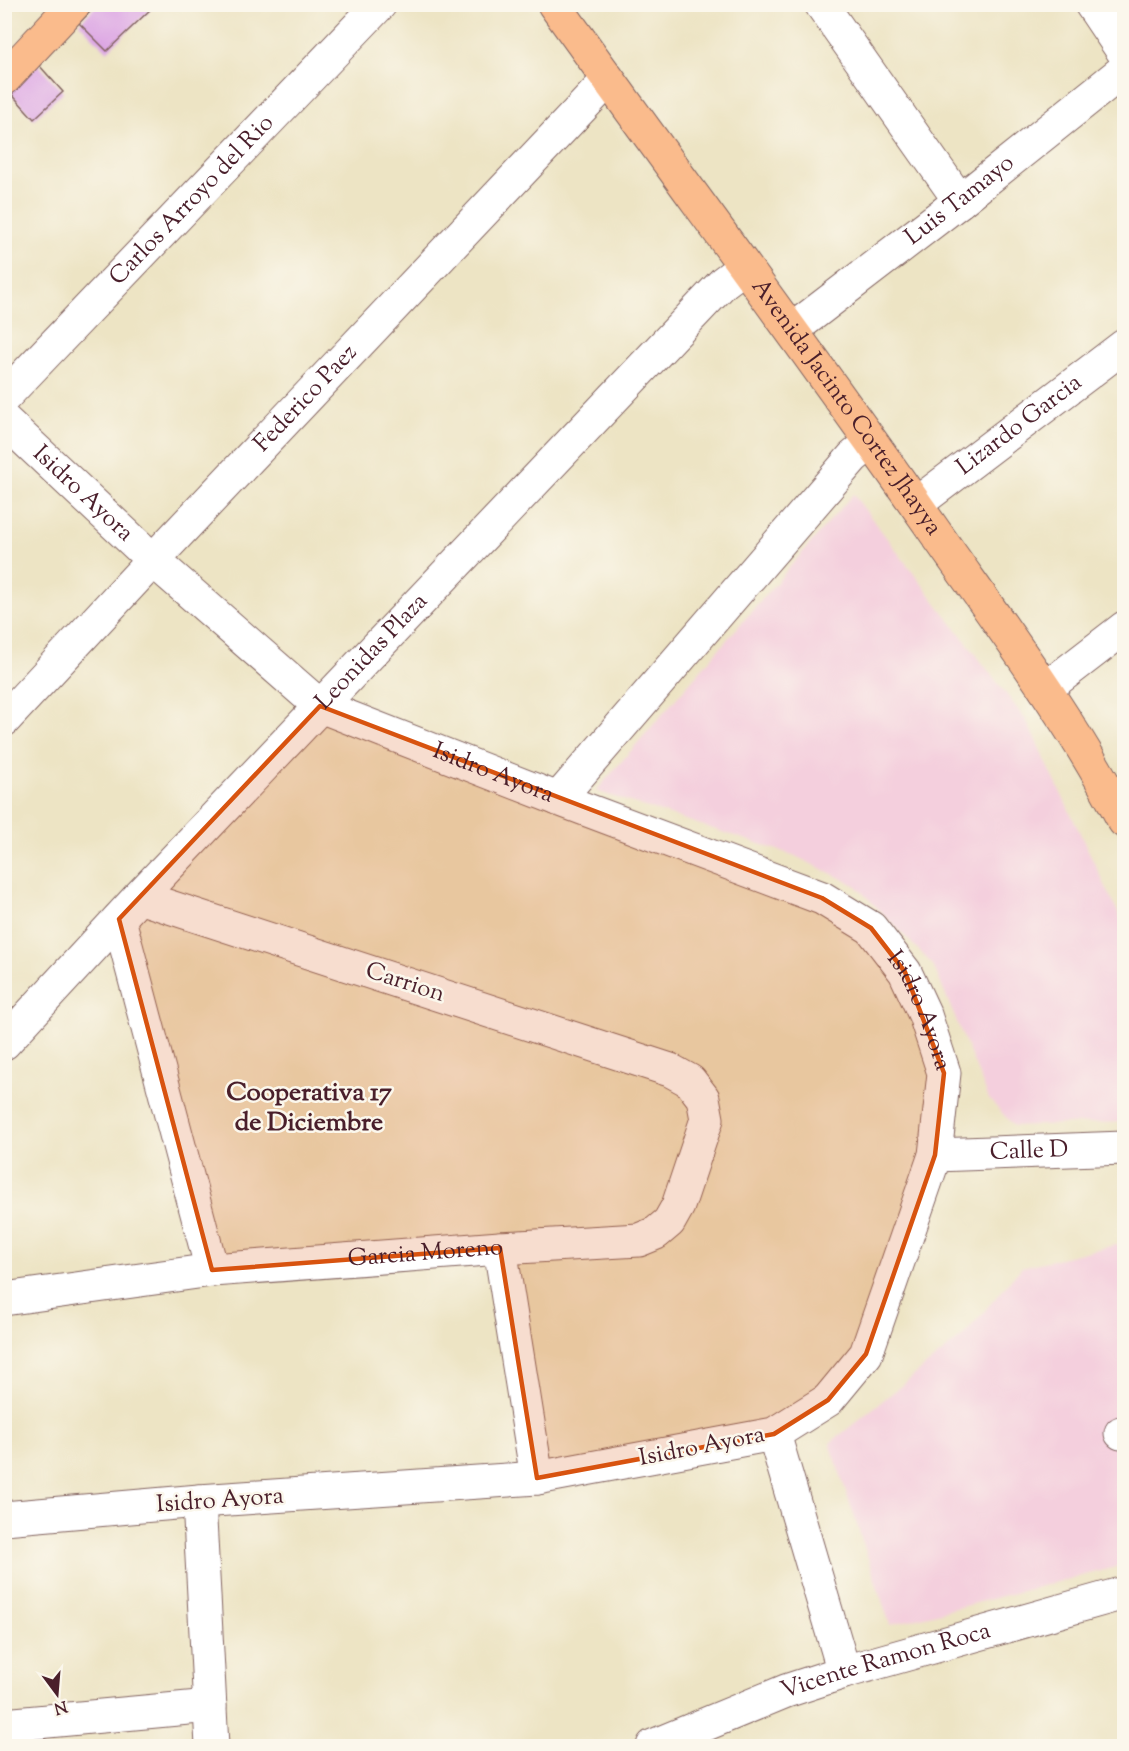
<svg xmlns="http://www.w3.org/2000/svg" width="1129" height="1751" font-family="'Sorts Mill Goudy',serif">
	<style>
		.built { fill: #f4cfdd }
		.building { fill: #dca4e4 }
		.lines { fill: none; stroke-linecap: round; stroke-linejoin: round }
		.minor-casing { stroke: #836461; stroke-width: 35 }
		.major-casing { stroke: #836461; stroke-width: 35 }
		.minor { stroke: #fff; stroke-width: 33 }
		.major { stroke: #fabb8c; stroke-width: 33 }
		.marked { fill: #d8530f; fill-opacity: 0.2; stroke: #d8530f; stroke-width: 4.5; stroke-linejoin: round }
		.labels { text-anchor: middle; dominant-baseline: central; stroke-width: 5; stroke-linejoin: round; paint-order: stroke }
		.street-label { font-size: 24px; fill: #4a1f2b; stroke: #fbf7ec }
		.neighbourhood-label { font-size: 26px; font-weight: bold; fill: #4a1f2b; stroke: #fbf7ec }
	</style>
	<rect width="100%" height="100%" fill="#fbf7ec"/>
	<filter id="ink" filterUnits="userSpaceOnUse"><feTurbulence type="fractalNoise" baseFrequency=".0167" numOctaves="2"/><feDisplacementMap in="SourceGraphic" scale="12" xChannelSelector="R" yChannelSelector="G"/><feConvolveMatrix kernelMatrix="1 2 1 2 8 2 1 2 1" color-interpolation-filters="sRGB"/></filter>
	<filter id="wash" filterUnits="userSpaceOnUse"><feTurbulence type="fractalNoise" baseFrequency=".008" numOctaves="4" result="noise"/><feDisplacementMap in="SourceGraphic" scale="24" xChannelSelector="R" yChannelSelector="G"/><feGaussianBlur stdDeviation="1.35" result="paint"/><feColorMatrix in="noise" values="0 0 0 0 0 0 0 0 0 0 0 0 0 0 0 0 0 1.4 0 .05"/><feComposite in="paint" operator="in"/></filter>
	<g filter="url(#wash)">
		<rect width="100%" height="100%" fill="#ede4c4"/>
		<!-- built -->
		<path class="built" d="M853 494 1026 720 1124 925V1122L1014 1126 989 1099 933 965 855 885 793 855 596 791Z
			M1124 1243V1565L890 1625 830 1443 963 1336 1022 1267Z"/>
		<g id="blocks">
			<!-- building -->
			<path class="building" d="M98 4H150L153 7 107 51 79 23Z
				M38 64 63 92 34 119 8 90Z"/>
		</g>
	</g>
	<g filter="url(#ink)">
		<use href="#blocks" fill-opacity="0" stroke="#836461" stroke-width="1.5"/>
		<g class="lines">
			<!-- minor casing -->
			<g class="minor-casing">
				<g id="minor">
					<path d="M821 4 960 201"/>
					<path d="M1091 4 1124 53"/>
					<path id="s1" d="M792 330 960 201 1124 70"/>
					<path id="s2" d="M4 397 380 4"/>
					<path id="s3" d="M4 420 153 560 320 706 558 799 822 898 871 928 905 972 925 1015 944 1073 935 1155 866 1354 828 1400 774 1434 537 1478 199 1501 4 1518"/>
					<path id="s4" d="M916 504 1124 346"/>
					<path d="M1045 689 1124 628"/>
					<path id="s5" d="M4 720 153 560 608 80"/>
					<path d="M558 799 853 457 871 442"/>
					<path d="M119 919 212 1270"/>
					<path id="s6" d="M4 1043 139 897 724 282 744 267"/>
					<path id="s7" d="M935 1155 1124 1148"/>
					<path d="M500 1248 537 1478"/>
					<path id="s8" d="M4 1299 212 1270 500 1248 639 1240 656 1233 669 1222 678 1206 707 1119 703 1098 690 1081 670 1070 139 897"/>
					<path d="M1121 1433 1124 1432"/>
					<path d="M774 1434 844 1672"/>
					<path d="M199 1501 212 1746"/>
					<path d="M4 1725 210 1706"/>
					<path id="s9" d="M653 1746 786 1691 844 1672 1124 1593"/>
				</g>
			</g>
			<!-- major casing -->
			<g class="major-casing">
				<g id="major">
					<path id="s10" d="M554 4C681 181 811 354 935 532 1001 626 1071 719 1124 821"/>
					<path d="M4 79 74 4"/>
				</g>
			</g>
			<!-- minor -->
			<use href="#minor" class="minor"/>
			<!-- major -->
			<use href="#major" class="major"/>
		</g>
	</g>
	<!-- marked area -->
	<path class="marked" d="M320 706 822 898 871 928 905 972 944 1073 935 1155 866 1354 828 1400 774 1434 537 1478 500 1248 212 1270 119 919Z"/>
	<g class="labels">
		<!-- street labels -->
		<g class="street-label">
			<text stroke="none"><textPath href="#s2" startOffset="272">Carlos Arroyo del Rio</textPath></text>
			<text stroke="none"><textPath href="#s1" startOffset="212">Luis Tamayo</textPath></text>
			<text stroke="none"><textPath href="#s5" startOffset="441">Federico Paez</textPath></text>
			<text stroke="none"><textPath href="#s10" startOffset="498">Avenida Jacinto Cortez Jhayya</textPath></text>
			<text stroke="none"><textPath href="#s4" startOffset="130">Lizardo Garcia</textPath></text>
			<text stroke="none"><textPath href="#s3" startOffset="108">Isidro Ayora</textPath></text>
			<text stroke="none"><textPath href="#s6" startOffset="537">Leonidas Plaza</textPath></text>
			<text stroke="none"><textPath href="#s3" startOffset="612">Isidro Ayora</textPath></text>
			<text transform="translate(405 983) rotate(18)">Carrion</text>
			<text stroke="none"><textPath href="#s3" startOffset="1118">Isidro Ayora</textPath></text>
			<text stroke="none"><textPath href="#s7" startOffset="94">Calle D</textPath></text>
			<text stroke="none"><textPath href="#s8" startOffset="424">Garcia Moreno</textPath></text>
			<text transform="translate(702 1447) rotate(-11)">Isidro Ayora</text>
			<text transform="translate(220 1501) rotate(-4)">Isidro Ayora</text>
			<text stroke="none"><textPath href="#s9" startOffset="248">Vicente Ramon Roca</textPath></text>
		</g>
		<!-- neighbourhood labels -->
		<g class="neighbourhood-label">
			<text x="309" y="1093">Cooperativa 17<tspan x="309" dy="30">de Diciembre</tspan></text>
		</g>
	</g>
	<!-- margin -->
	<rect width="1129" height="1751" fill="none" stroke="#fbf7ec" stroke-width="24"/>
	<!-- north arrow -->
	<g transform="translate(57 1694) rotate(164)" stroke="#fbf7ec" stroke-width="4.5" paint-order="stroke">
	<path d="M0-4.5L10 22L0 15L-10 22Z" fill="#4a1f2b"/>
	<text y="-9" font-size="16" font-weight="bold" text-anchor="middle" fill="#4a1f2b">N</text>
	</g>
</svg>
